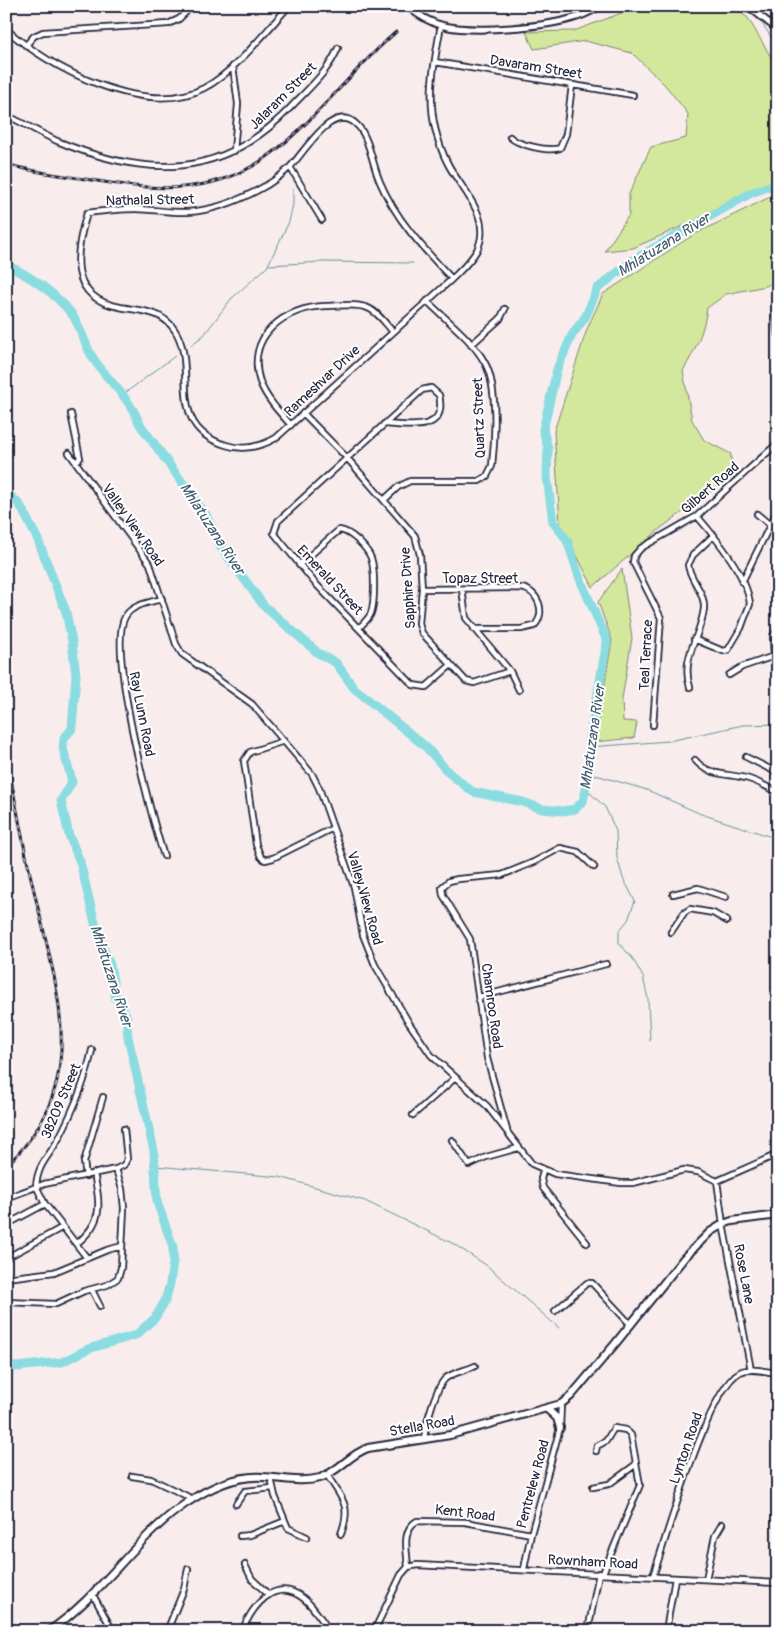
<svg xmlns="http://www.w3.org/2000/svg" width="784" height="1637" font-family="Pangolin,sans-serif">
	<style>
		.green { fill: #d3e89d; stroke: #7a856c }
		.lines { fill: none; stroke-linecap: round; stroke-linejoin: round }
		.stream { stroke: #60929f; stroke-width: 1 }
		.river { stroke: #8adce1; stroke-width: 9 }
		.minor-casing { stroke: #22223b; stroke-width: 8 }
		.tertiary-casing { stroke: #22223b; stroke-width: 9 }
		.secondary-casing { stroke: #22223b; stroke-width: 10 }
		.minor { stroke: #fff; stroke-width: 4.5 }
		.tertiary { stroke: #fff; stroke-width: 5 }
		.secondary { stroke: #fff; stroke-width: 6 }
		.rail-casing { stroke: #22223b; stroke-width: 3 }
		.rail { stroke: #fff; stroke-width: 1; stroke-dasharray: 4; stroke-linecap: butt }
		.labels { text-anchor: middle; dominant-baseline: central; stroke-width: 4; stroke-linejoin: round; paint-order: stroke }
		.street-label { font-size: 14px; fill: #22223b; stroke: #fff }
		.water-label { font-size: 15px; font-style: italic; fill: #415a6d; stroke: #fff }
	</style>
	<rect width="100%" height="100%" fill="#f8edec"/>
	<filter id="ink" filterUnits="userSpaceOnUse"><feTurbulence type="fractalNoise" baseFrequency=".02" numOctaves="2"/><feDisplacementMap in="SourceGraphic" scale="10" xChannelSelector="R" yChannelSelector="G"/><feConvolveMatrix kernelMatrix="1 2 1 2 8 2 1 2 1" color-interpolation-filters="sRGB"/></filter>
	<g filter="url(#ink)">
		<!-- green -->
		<path class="green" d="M640 6H731L748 18 778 69V184L633 248 605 251 629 215V194L651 147 686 138 688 114 665 85 632 53 585 41 534 49 526 32 574 31Z
			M778 193V280L766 286 726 294 707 308C704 332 695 350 683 371L692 420 704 440 731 454V477L661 528 593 587 560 523 554 431 587 329 603 294 693 235Z
			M622 569 632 638 622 699 623 721 637 722 634 738 595 742 612 640 598 602Z"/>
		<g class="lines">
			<!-- stream -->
			<path class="stream" d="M767 14 769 6
				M761 22 778 47
				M269 265 323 262 413 263
				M191 345 204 335 231 299 267 267 289 222 293 204V188
				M121 396 175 356
				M590 747 669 741 743 725 778 724
				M589 773 647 790 701 814 778 839
				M586 789 605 807 616 831 617 858 623 878 635 901 628 920 619 931V943L633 959 643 977 648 999 650 1041
				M155 1166 280 1177 365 1201 452 1243 486 1265 559 1328"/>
			<!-- river -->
			<path class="river" d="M6 265C29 275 55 293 71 313 81 326 84 344 93 358 107 380 131 399 139 423L206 515 220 546 264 606 318 653 336 663 354 688 426 747 449 773 473 792 523 802 542 809 563 811 575 809 583 801 589 773 590 737 607 641 580 579 567 540 553 522 547 477 548 448 543 430 557 369 572 335 586 316 597 289 633 260 751 193 778 183
				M6 492 20 505 38 540 66 612 72 642 76 675 72 729 64 738 63 748 72 782 61 801 69 835 80 862 98 935 110 965 116 999 126 1015 128 1037 154 1151 157 1202 173 1247V1262L170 1284 165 1301 155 1318 136 1335 88 1349 62 1362 16 1367 6 1365"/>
			<!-- minor casing -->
			<g class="minor-casing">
				<path id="minor" d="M441 25C435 59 427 93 435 128 438 140 442 153 448 164 462 191 493 217 477 250 471 261 461 270 452 279L276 438C260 447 244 451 226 445 163 427 200 366 174 329 161 310 140 311 120 307 67 298 75 252 87 213 103 211 119 209 135 209 153 209 171 213 188 212 215 210 243 199 267 185 275 180 283 174 290 167 305 152 334 99 358 126 369 137 373 167 380 182 396 220 424 249 452 279
					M6 29C50 69 146 118 204 88 235 72 265 32 289 6
					M27 44 34 36 43 32 168 24 179 19 192 6
					M435 62 633 95
					M233 66 238 104 234 151
					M6 115C23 123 40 133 57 141 146 178 222 180 291 107 308 89 329 71 338 48
					M510 137C518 145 549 152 560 148L566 134 572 85
					M290 167 322 220
					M471 345 500 319 505 309
					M303 413 347 458 415 536 420 555 422 589 419 624 422 633 466 681 474 683 510 671
					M71 414 80 458 76 462
					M384 424C408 425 448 434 439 395L431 388 422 390 278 521 274 533 314 582 413 685 426 687 451 665
					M291 425C279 412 266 398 260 382 245 336 285 307 326 306 339 306 356 303 368 308 378 312 386 324 393 332
					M69 453 150 564 176 644 182 654 252 704 312 774 319 788 354 887 363 935 375 965 409 1023 431 1055 487 1106 532 1164 555 1174 621 1183H633L684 1170 698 1172 717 1181
					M384 500 398 487 410 481H479L487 476 492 466C495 440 498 386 485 363 472 339 446 320 427 301
					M757 514 770 525
					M299 565 339 530C351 531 367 548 371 558 375 569 375 602 371 613 369 619 363 623 359 628
					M742 582 778 509
					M422 589 521 588C538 590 547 613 534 626L521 629H474
					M462 589 466 618 510 671 519 690
					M162 599C150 602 131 605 125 617 107 647 151 818 164 856
					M694 639 723 651 728 650 741 628 750 604C747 575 716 538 697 516
					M729 675 742 667 774 656 773 636 778 629
					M690 687C680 658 702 634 704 608 705 592 690 580 688 565L693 555 714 535
					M653 725 661 618 633 562 634 556 641 548 697 516 778 443
					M284 741 250 752 244 761 256 845 261 857 265 860 273 858 333 828
					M746 757 778 773
					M695 760C709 777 729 773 749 779 759 782 768 788 778 792
					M673 894 698 888 726 897
					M671 932 684 913 690 909 713 913 727 921
					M479 997 606 964
					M413 1115 455 1078
					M507 1130 487 1058 470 939 443 895 442 887 449 881 458 879 502 875 534 862 560 848 578 852 594 867
					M452 1140 469 1165 486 1157 518 1148
					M543 1171 541 1179 543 1188 587 1243
					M86 1176 84 1162 103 1097
					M717 1181 723 1224 751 1370
					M717 1181 778 1154
					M6 1198 44 1184 116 1169 124 1165 127 1159 124 1129
					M6 1225 45 1204
					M76 1244C104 1222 100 1205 94 1173
					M6 1258 63 1227
					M87 1258 45 1204 36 1186C38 1163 49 1157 59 1138 73 1111 86 1080 92 1050
					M6 1278 54 1272 107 1250 122 1246
					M92 1290 100 1306
					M6 1302 56 1304 84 1291 107 1285 118 1278 121 1268 124 1208 122 1189 116 1169
					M555 1311 587 1283H592L631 1325
					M424 1440C425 1426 436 1386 446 1378 454 1372 467 1370 475 1366
					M596 1451 597 1446 606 1441 614 1428 626 1430 631 1435 640 1485 603 1573
					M327 1475C342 1499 352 1505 341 1534
					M132 1476 151 1479 193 1499
					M271 1478 275 1496 288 1528 307 1537
					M593 1487 609 1484 635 1465
					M236 1504 245 1491 273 1488
					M240 1536 250 1535 285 1521
					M245 1565 252 1579 269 1595
					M408 1567 417 1565 778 1583
					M408 1567C407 1551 401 1530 417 1521L465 1522 531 1534
					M524 1569 531 1534 560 1428 561 1404
					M653 1576C667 1537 708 1388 740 1372 750 1367 767 1372 778 1373
					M706 1579 715 1536 722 1524
					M93 1595 113 1631
					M167 1631 184 1589 188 1569
					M242 1631C252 1607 274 1576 303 1598 314 1606 321 1620 330 1631
					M374 1631 401 1575 408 1567
					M588 1631 599 1573
					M666 1631 675 1578"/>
			</g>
			<!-- tertiary casing -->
			<g class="tertiary-casing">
				<path id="tertiary" d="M407 6C418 15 430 23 444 26 475 33 547 27 577 17 585 15 593 10 601 6
					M748 6 778 30
					M778 302 776 312 778 334"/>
			</g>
			<!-- secondary casing -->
			<g class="secondary-casing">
				<path id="secondary" d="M547 1409 557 1418 560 1428
					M49 1631C101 1596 134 1539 185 1504 207 1489 236 1475 263 1477 282 1478 301 1483 320 1478 338 1472 350 1454 368 1448L450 1435 561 1404 571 1396 615 1344 684 1258 710 1232 723 1224 732 1221 778 1215"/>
			</g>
			<!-- minor -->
			<use href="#minor" class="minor"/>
			<!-- tertiary -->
			<use href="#tertiary" class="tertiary"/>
			<!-- secondary -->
			<use href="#secondary" class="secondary"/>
			<!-- rail casing -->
			<g class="rail-casing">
				<path id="rail" d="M6 164C32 172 59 175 85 179 151 190 213 198 271 154 317 119 352 70 396 32
					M6 753C15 799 23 846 34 891 57 990 93 1085 6 1166"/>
			</g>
			<!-- rail -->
			<use href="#rail" class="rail"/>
		</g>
	</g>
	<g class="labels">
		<!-- street labels -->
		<g class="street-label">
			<text transform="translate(536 67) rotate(9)">Davaram Street</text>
			<text transform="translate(283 96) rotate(-45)">Jalaram Street</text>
			<text transform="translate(150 200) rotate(-1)">Nathalal Street</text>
			<text transform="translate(322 381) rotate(-43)">Rameshvar Drive</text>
			<text transform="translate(479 418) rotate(-92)">Quartz Street</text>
			<text transform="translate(710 488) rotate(-41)">Gilbert Road</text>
			<text transform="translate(133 525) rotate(55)">Valley View Road</text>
			<text x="480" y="578">Topaz Street</text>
			<text transform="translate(330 580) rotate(47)">Emerald Street</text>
			<text transform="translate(408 588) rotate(-94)">Sapphire Drive</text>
			<text transform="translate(646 655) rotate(-87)">Teal Terrace</text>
			<text transform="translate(142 714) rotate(79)">Ray Lunn Road</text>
			<text transform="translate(365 898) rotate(74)">Valley View Road</text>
			<text transform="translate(492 1006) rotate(82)">Chamroo Road</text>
			<text transform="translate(61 1101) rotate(-67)">38209 Street</text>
			<text transform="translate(744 1274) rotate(79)">Rose Lane</text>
			<text transform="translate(422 1426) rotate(-10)">Stella Road</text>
			<text transform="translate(686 1448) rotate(-71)">Lynton Road</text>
			<text transform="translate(533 1484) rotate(-75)">Pentrelew Road</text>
			<text transform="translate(465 1513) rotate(7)">Kent Road</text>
			<text transform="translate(593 1562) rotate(3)">Rownham Road</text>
		</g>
		<!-- water labels -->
		<g class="water-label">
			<text transform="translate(664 245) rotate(-32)">Mhlatuzana River</text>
			<text transform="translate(212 529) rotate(57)">Mhlatuzana River</text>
			<text transform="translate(593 737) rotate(-82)">Mhlatuzana River</text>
			<text transform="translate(111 976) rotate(72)">Mhlatuzana River</text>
		</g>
	</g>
	<!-- margin -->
	<rect width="784" height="1637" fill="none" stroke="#fff" stroke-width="25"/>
	<rect x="12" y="12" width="759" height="1612" fill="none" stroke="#22223b" stroke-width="2" filter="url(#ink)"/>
</svg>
